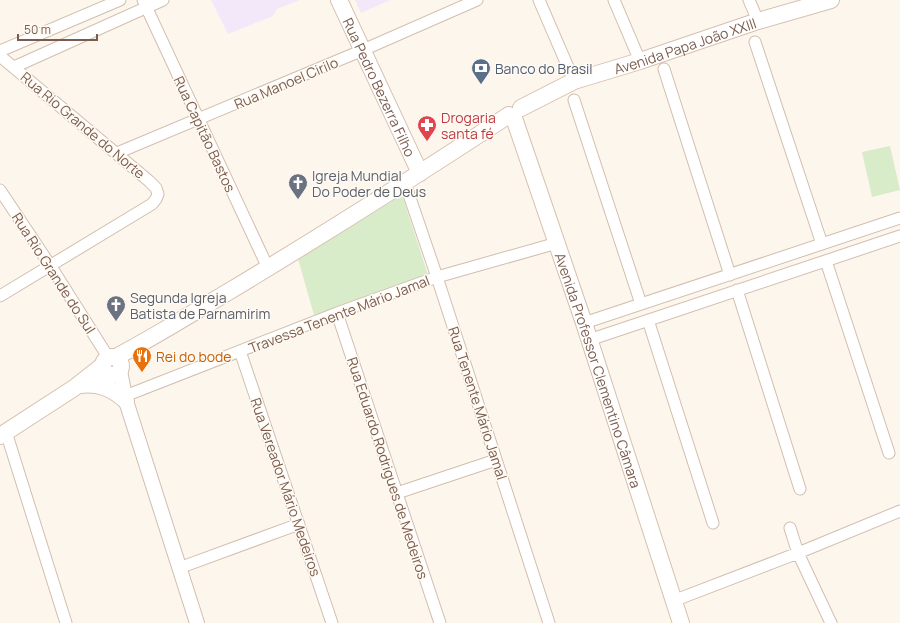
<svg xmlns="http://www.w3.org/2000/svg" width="900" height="623" font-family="Manrope,sans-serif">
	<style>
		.education { fill: #f3e8fa }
		.green { fill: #d8ecc9 }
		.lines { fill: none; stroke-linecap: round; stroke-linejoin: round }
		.minor-casing { stroke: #d1beb0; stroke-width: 13 }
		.tertiary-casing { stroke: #d1beb0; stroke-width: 16 }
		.secondary-casing { stroke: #d6c0b0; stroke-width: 18 }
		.minor { stroke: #fff; stroke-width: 11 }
		.tertiary { stroke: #fff; stroke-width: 14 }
		.secondary { stroke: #fff; stroke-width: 16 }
		.labels { text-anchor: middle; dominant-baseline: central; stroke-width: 3; stroke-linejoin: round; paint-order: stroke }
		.street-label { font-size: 14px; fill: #7a5c4d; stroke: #fffaf3 }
		.service-label { font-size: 14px; fill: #4e5e75; stroke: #fffaf3; text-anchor: start }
		.health-label { font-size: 14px; fill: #be3a42; stroke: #fffaf3; text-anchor: start }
		.worship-label { font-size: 14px; fill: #5b616d; stroke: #fffaf3; text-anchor: start }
		.food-label { font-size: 14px; fill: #c56008; stroke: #fffaf3; text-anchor: start }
	</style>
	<rect width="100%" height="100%" fill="#fdf6ec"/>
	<!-- education -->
	<path class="education" d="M211 0H300L277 9 273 16 228 34Z
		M355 0H390L361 13Z"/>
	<!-- green -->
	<path class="green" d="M890 146 900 190 872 197 862 152Z
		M402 195 428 275 314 315 298 259Z"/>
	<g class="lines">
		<!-- minor casing -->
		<g class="minor-casing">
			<path id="minor" d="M143 0 268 268
				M539 0 574 81
				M614 0 640 61
				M749 0 758 21
				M755 42 822 244
				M0 51 120 0
				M0 56 149 181 156 188 158 194 156 199 152 204 0 296
				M14 67 163 0
				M664 69 730 275
				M574 100 641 304
				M117 153 363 50 477 0
				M405 183 437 277 549 623
				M0 190 50 265 108 357
				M826 261 889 453
				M737 290 800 489
				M337 313 440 623
				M648 320 713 523
				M584 323 900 218
				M589 340 900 236
				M240 351 332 623
				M125 396 337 313 437 277 557 243
				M6 432 66 623
				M397 493 496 460
				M790 528 798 553 831 623
				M179 568 299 524
				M673 601 798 553 900 511"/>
		</g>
		<!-- tertiary casing -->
		<g class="tertiary-casing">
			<path id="tertiary" d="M120 371 126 401 197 623"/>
		</g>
		<!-- secondary casing -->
		<g class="secondary-casing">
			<g id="secondary">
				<path id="s1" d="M339 0 420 173"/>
				<path id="s2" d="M521 108 574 81 640 61 758 21 831 0"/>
				<path id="s3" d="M514 118 584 323 681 623"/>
				<circle cx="112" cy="366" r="9"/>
				<path d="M116 357C154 337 191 314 228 292 323 235 416 176 509 115"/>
				<path d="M80 385C99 383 112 388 126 401"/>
				<path d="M0 436 74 388 102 366"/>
			</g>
		</g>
		<!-- minor -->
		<use href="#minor" class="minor"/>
		<!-- tertiary -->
		<use href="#tertiary" class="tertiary"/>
		<!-- secondary -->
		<use href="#secondary" class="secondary"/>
	</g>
	<!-- icons -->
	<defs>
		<g id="bank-pin" transform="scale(1)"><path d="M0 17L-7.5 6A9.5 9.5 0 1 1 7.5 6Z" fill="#5c6f8a" stroke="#fffaf3"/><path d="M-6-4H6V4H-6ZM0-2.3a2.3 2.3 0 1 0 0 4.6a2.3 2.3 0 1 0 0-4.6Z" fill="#fff"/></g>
		<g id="pharmacy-pin" transform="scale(1)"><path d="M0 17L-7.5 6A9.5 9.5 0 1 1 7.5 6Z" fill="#e0444e" stroke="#fffaf3"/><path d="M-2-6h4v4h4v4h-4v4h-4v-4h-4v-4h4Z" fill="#fff"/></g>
		<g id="church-pin" transform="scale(1)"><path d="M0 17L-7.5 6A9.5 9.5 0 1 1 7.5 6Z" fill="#6b7280" stroke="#fffaf3"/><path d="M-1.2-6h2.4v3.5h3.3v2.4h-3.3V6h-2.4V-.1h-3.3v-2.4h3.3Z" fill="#fff"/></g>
		<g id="restaurant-pin" transform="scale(1)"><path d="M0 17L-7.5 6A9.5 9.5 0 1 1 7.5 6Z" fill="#e8710a" stroke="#fffaf3"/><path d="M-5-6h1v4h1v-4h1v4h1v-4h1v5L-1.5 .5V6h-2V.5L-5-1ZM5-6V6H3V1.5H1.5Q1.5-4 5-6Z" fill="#fff"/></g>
	</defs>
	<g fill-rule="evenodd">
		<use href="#bank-pin" x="481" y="68"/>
		<use href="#pharmacy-pin" x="427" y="125"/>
		<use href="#church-pin" x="298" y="183"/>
		<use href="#church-pin" x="116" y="305"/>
		<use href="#restaurant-pin" x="142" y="356"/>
	</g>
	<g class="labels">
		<!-- street labels -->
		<g class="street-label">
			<text stroke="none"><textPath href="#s2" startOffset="176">Avenida Papa João XXIII</textPath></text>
			<text transform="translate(286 83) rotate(-23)">Rua Manoel Cirilo</text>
			<text stroke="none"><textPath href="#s1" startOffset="96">Rua Pedro Bezerra Filho</textPath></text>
			<text transform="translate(83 125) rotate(40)">Rua Rio Grande do Norte</text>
			<text transform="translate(205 134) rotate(65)">Rua Capitão Bastos</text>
			<text transform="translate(54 273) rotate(57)">Rua Rio Grande do Sul</text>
			<text transform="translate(339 314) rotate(-21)">Travessa Tenente Mário Jamal</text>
			<text stroke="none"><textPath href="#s3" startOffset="266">Avenida Professor Clementino Câmara</textPath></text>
			<text transform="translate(478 403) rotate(72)">Rua Tenente Mário Jamal</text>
			<text transform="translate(388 468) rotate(72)">Rua Eduardo Rodrigues de Medeiros</text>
			<text transform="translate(286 487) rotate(71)">Rua Vereador Mário Medeiros</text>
		</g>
		<!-- service labels -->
		<g class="service-label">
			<text x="495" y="68">Banco do Brasil</text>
		</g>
		<!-- health labels -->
		<g class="health-label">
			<text x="441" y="117">Drogaria<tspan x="441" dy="16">santa fé</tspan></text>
		</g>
		<!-- worship labels -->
		<g class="worship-label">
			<text x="312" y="175">Igreja Mundial<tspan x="312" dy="16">Do Poder de Deus</tspan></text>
			<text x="130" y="297">Segunda Igreja<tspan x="130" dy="16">Batista de Parnamirim</tspan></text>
		</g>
		<!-- food labels -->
		<g class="food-label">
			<text x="156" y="356">Rei do bode</text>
		</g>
	</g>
	<!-- scale -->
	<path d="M18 34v6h79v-6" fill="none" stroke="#7a5c4d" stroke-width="2"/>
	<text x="24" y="34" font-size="12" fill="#7a5c4d" stroke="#fffaf3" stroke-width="3" paint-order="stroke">50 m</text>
</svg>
